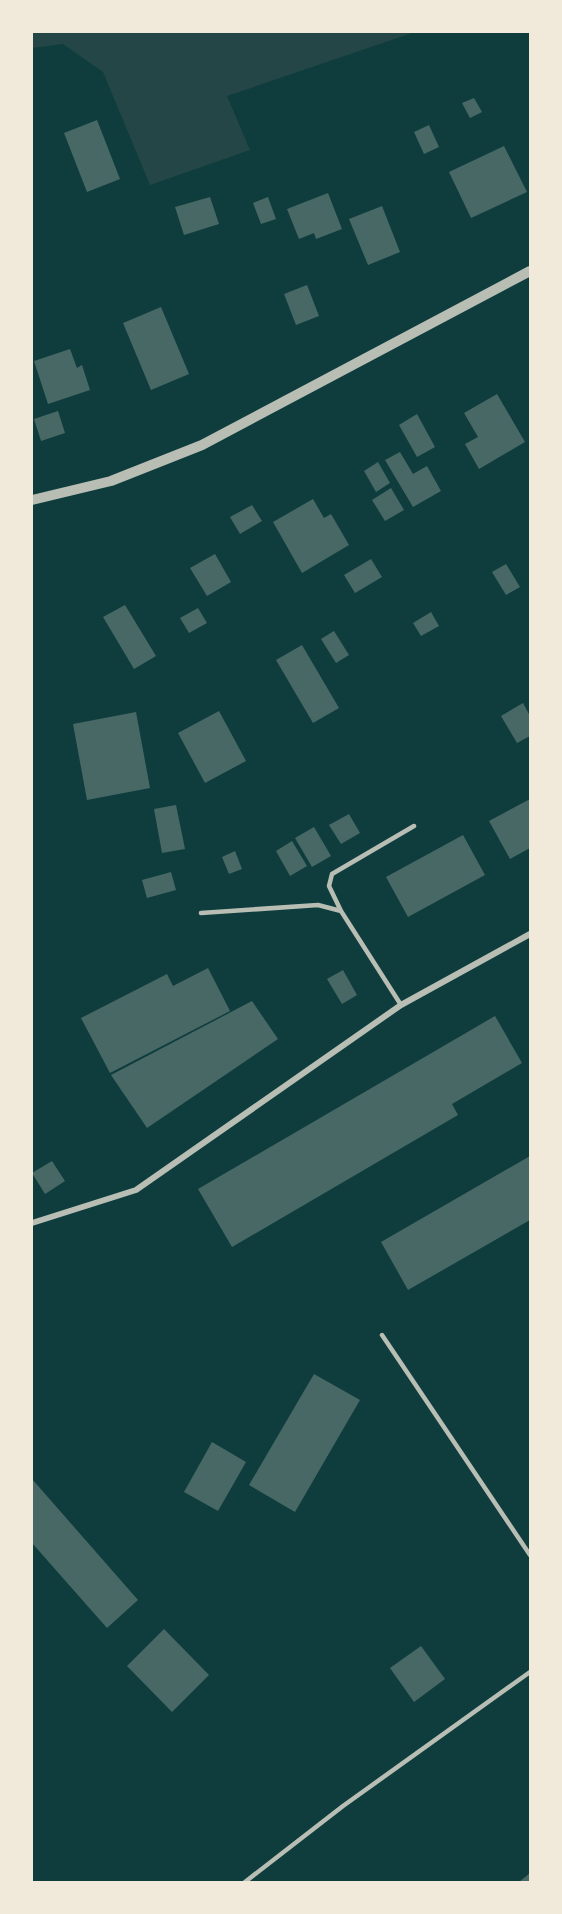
<svg xmlns="http://www.w3.org/2000/svg" width="562" height="1914" font-family="Manrope,sans-serif">
	<style>
		.green { fill: #244646 }
		.building { fill: #486865 }
		.lines { fill: none; stroke-linecap: round; stroke-linejoin: round }
		.service { stroke: #b8beb3; stroke-width: 4.5 }
		.minor { stroke: #b8beb3; stroke-width: 6 }
		.tertiary { stroke: #b8beb3; stroke-width: 10 }
	</style>
	<rect width="100%" height="100%" fill="#0f3d3e"/>
	<!-- green -->
	<path class="green" d="M32 32H415L227 96 250 150 150 185 103 72 63 44 32 48Z"/>
	<!-- building -->
	<path class="building" d="M474 98 482 112 470 118 462 103Z
		M97 120 120 179 87 192 64 133Z
		M429 125 439 147 424 154 414 132Z
		M504 146 527 192 471 218 449 172Z
		M328 193 342 229 316 239 314 233 299 239 287 209Z
		M210 197 219 224 184 235 175 207Z
		M268 197 276 219 261 224 253 203Z
		M382 206 400 252 368 265 349 219Z
		M307 285 319 316 296 325 284 294Z
		M161 307 189 374 151 390 123 323Z
		M70 349 77 368 82 365 90 390 48 404 34 361Z
		M497 394 525 442 479 469 465 444 478 437 464 413Z
		M58 411 65 433 41 441 34 419Z
		M417 414 435 447 417 457 399 425Z
		M400 452 413 474 427 466 441 491 413 507 385 460Z
		M378 462 390 483 376 492 364 471Z
		M391 488 404 510 385 521 372 500Z
		M313 499 324 518 331 514 349 545 302 573 273 522Z
		M252 505 262 521 240 534 230 517Z
		M215 554 231 582 207 596 190 568Z
		M371 559 382 577 355 593 344 575Z
		M506 564 520 587 506 595 492 572Z
		M125 605 156 656 134 669 103 617Z
		M198 608 207 623 189 633 180 618Z
		M431 612 439 626 421 636 413 623Z
		M334 631 349 655 336 663 321 639Z
		M302 645 339 708 313 723 276 660Z
		M523 703 530 716V736L517 743 501 716Z
		M219 711 246 761 205 783 178 733Z
		M136 712 150 788 87 800 73 724Z
		M530 799V848L510 859 489 821Z
		M176 805 185 849 162 853 154 809Z
		M349 814 360 833 341 844 329 825Z
		M314 827 331 856 312 867 295 838Z
		M463 835 485 875 408 917 386 877Z
		M292 841 307 866 290 876 276 851Z
		M235 851 242 869 229 874 222 857Z
		M171 872 176 890 147 898 142 880Z
		M208 968 230 1011 110 1073 81 1018 167 974 173 986Z
		M343 970 357 995 342 1004 327 979Z
		M252 1001 278 1039 147 1128 111 1075Z
		M495 1016 522 1063 452 1104 458 1115 232 1247 198 1189Z
		M530 1156V1220L408 1290 381 1242Z
		M52 1161 65 1181 45 1194 32 1173Z
		M314 1374 360 1400 295 1512 249 1485Z
		M212 1442 246 1462 218 1511 184 1492Z
		M32 1479 138 1600 107 1628 32 1543Z
		M164 1629 209 1675 172 1712 127 1666Z
		M421 1646 445 1679 414 1702 390 1668Z
		M530 1873V1882H519Z"/>
	<g class="lines">
		<!-- service -->
		<path class="service" d="M341 911 329 886 332 874 414 826
			M201 913 318 905 341 911 401 1005
			M382 1335 530 1555
			M245 1882 343 1806 530 1672"/>
		<!-- minor -->
		<path class="minor" d="M32 1223 136 1190 401 1005 530 934"/>
		<!-- tertiary -->
		<path class="tertiary" d="M32 500 111 481 202 445 530 271"/>
	</g>
	<!-- border -->
	<rect width="562" height="1914" fill="none" stroke="#f1e9da" stroke-width="66"/>
</svg>
